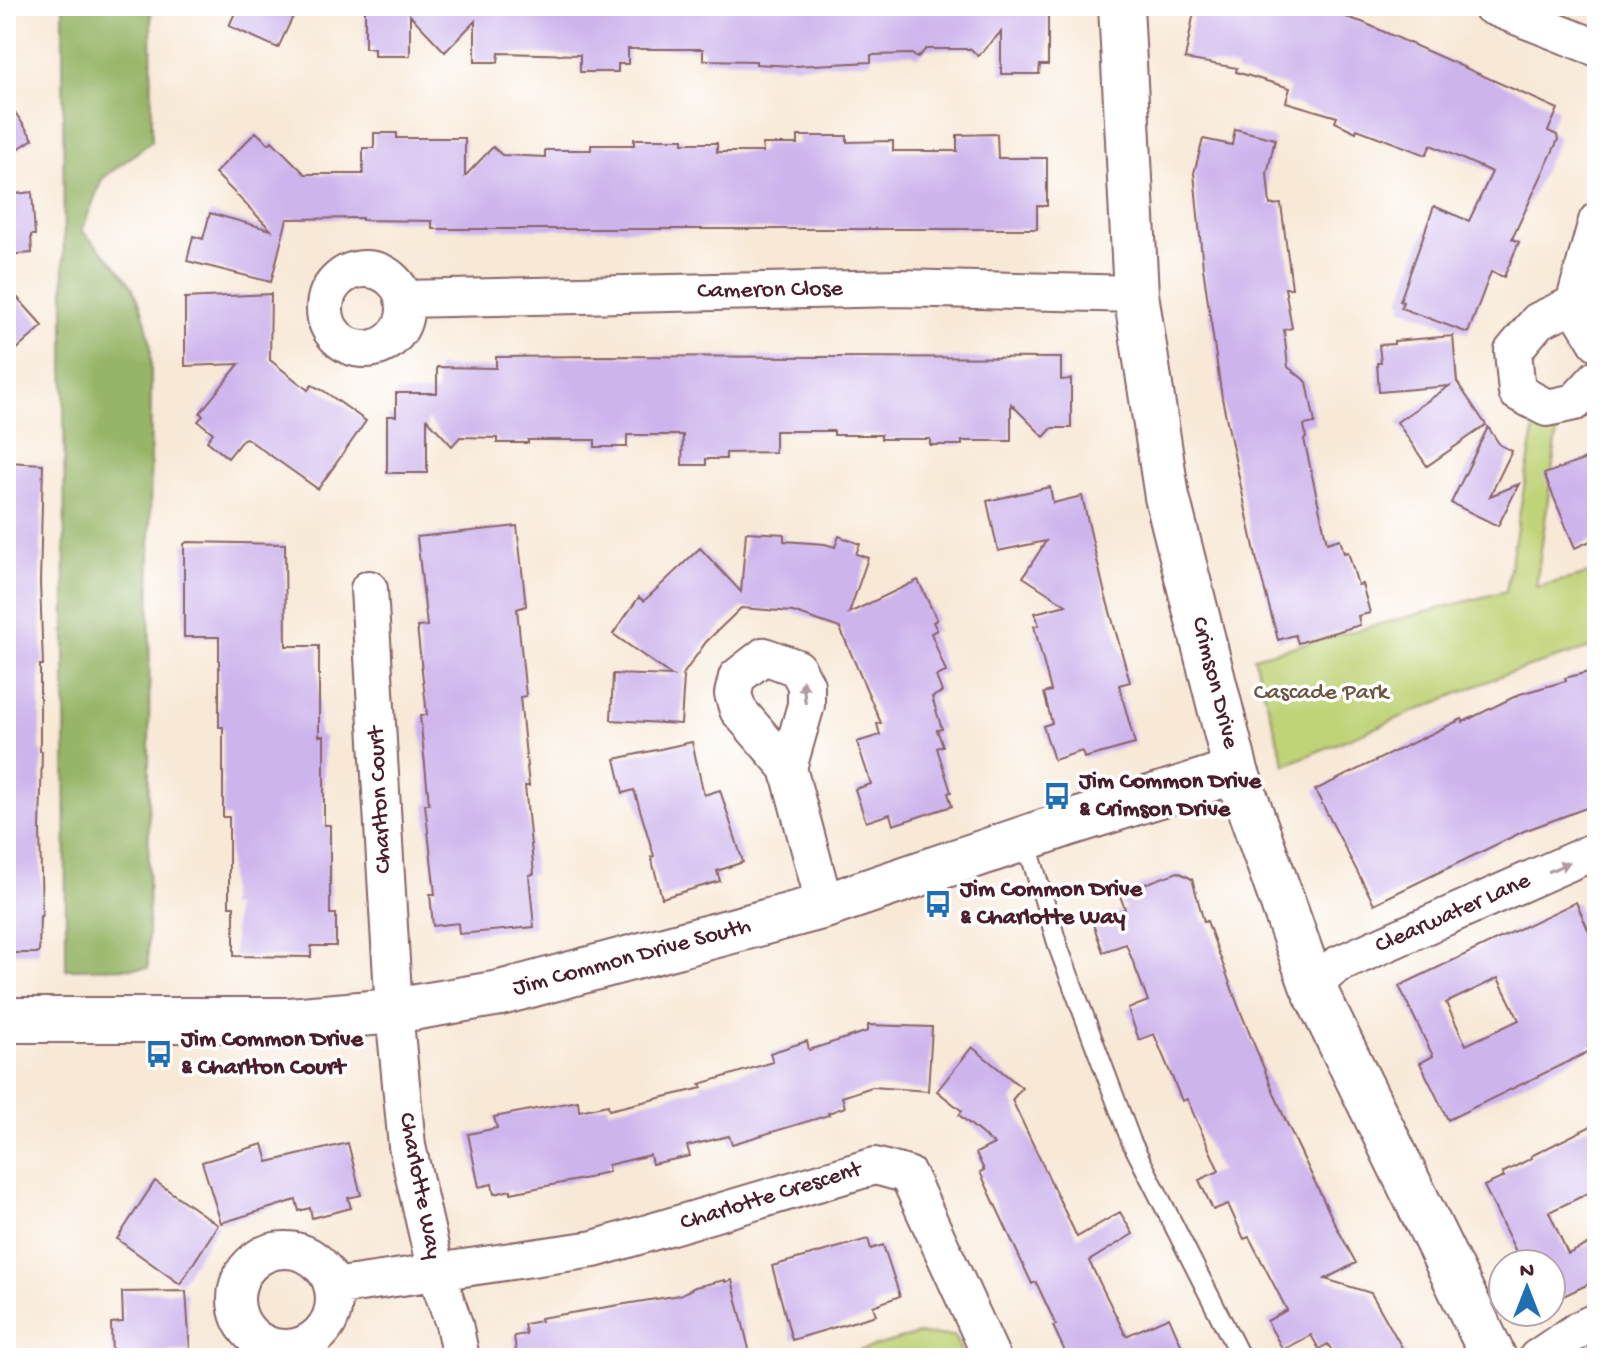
<svg xmlns="http://www.w3.org/2000/svg" width="1603" height="1364" font-family="'Gochi Hand',sans-serif">
	<style>
		.green { fill: #bfd377; stroke: #847951; stroke-width: 2 }
		.forest { fill: #97b568; stroke: #706a4a; stroke-width: 2 }
		.building { fill: #cdb4ec; fill-rule: evenodd }
		.lines { fill: none; stroke-linecap: round; stroke-linejoin: round }
		.lane-casing { stroke: #876567; stroke-width: 22 }
		.street-casing { stroke: #876567; stroke-width: 40 }
		.secondary-casing { stroke: #876567; stroke-width: 48 }
		.lane { stroke: #fff; stroke-width: 18 }
		.street { stroke: #fff; stroke-width: 36 }
		.secondary { stroke: #fff; stroke-width: 44 }
		.oneway { fill: #ae9aa0 }
		.labels { text-anchor: middle; dominant-baseline: central; stroke-width: 7; stroke-linejoin: round; paint-order: stroke }
		.street-label { font-size: 24px; fill: #4a1f2b; stroke: #fff }
		.park-label { font-size: 24px; fill: #6d5542; stroke: #fff }
		.poi-label { font-size: 24px; font-weight: bold; fill: #4a1f2b; stroke: #fff; text-anchor: start }
	</style>
	<rect width="100%" height="100%" fill="#fff"/>
	<filter id="ink" filterUnits="userSpaceOnUse"><feTurbulence type="fractalNoise" baseFrequency=".0125" numOctaves="2"/><feDisplacementMap in="SourceGraphic" scale="16" xChannelSelector="R" yChannelSelector="G"/><feConvolveMatrix kernelMatrix="1 2 1 2 8 2 1 2 1" color-interpolation-filters="sRGB"/></filter>
	<filter id="wash" filterUnits="userSpaceOnUse"><feTurbulence type="fractalNoise" baseFrequency=".006" numOctaves="4" result="noise"/><feDisplacementMap in="SourceGraphic" scale="32" xChannelSelector="R" yChannelSelector="G"/><feGaussianBlur stdDeviation="1.8" result="paint"/><feColorMatrix in="noise" values="0 0 0 0 0 0 0 0 0 0 0 0 0 0 0 0 0 1.4 0 .05"/><feComposite in="paint" operator="in"/></filter>
	<g filter="url(#wash)">
		<rect width="100%" height="100%" fill="#f8e8d6"/>
		<!-- green -->
		<path class="green" d="M1536 419 1558 427 1536 587 1597 572V646L1503 675 1285 765 1254 657 1506 591Z
			M917 1334 954 1336 964 1358H833Z"/>
		<!-- forest -->
		<path class="forest" d="M63 6H151L152 141 102 179 82 231C125 273 142 287 151 349L148 968 66 969Z"/>
		<g id="blocks">
			<!-- building -->
			<path class="building" d="M238 6H298L278 48 229 26Z
				M365 6H1042V9H1048V65H1040L1039 74H1001V32L978 56 971 49H926L917 58 912 54 871 55V62L794 66 756 64V61L703 60V49H628V64H618V72H580V55L499 53 498 62H475V21L445 52 410 15V56H374V48H365Z
				M1195 6H1311L1362 22 1558 109 1548 131 1557 135 1558 140 1512 239 1519 242 1504 277 1491 272 1468 333 1401 308 1403 302 1400 301 1434 206 1469 221 1492 172 1431 145 1426 155 1357 129 1356 132 1335 122 1337 117 1286 102 1290 88 1236 72 1237 68 1185 59Z
				M6 99 33 139 6 157Z
				M1235 129 1275 139 1267 174 1270 205 1281 204 1292 288H1285L1292 328 1284 330 1288 367 1307 382 1315 423 1304 425 1306 438 1304 439 1327 543 1340 539 1344 553 1348 552 1358 585 1362 584 1370 613 1358 616 1360 625 1298 643 1295 635 1278 640 1256 557 1222 398 1203 268 1194 173 1203 139 1232 145Z
				M256 132 269 144 272 141 305 174H363V148H374V133H397V138H465V176L493 147 502 155 545 157V150H591V145H634V139H683V143H717V152H763L762 144H798V136H847V142L893 141V151H957V135L997 134 998 158H1047V206H1037V229H432V221L362 220V218L287 219 271 282 187 261 193 236 203 239 210 213 271 230 215 173Z
				M32 192 35 235H31L32 253 6 255V195Z
				M6 285 43 326 6 359Z
				M271 294 270 360 308 390 312 385 324 391 366 421 318 489 246 438 243 439 228 458 207 441 213 433 198 421 203 416 200 413 239 364 185 366V298Z
				M1453 336 1457 382 1486 425 1427 466 1397 422 1449 386 1379 392 1377 363H1381L1379 345 1394 344V341Z
				M593 356 1061 358V380L1071 379V428H1052L1044 437 1011 404V441H962V445H930V439H881V435H834V431H775V452L726 453V459H706V465H682L683 435H627V447H595V440H528V443H497V438L460 437 452 446 427 419V473H387V416H396V393H437V367L496 368V357Z
				M1488 427 1500 445 1512 451 1490 496 1519 484 1498 526 1451 503Z
				M1597 455V538L1575 548 1544 474Z
				M6 462 43 464 40 583 43 665H40V751H42L40 829 42 916H40L39 953H6Z
				M1050 487 1053 503 1082 496 1105 594 1130 682 1119 685 1135 744 1084 758 1082 751 1054 760 1043 726 1052 723 1044 693 1051 691 1034 626 1039 625 1035 613 1066 605 1023 577 1046 541 998 551 987 501Z
				M517 526 526 606 517 609 526 696 520 697 529 786H525L534 874 529 875 534 927 459 934 458 923 433 926 430 894H435L425 804H429L420 716 427 715 417 627 427 626 417 537Z
				M746 532 784 534V541L825 544 835 547 839 536 860 544 856 554 868 558 849 613 918 580 937 620 933 622 937 630 931 633 946 672 936 676 942 692 932 697 942 729 937 730 943 746 937 748 951 792 948 793 952 806 893 825 890 814 866 822 855 789 871 784 857 742 880 735 877 724 881 723 840 628 793 612 741 608 706 642 682 676 684 677 681 724 611 720 613 674 672 676 613 634 639 597 644 601 700 548 741 592Z
				M187 542 285 544 286 646H319V736H324V825H330V914H336V946H311V957L234 956V906H229V817H223V727H219V637H184V544Z
				M1597 670V804L1524 831 1374 904 1315 790 1462 719 1463 722 1520 694 1566 681 1565 678Z
				M692 742 704 795 720 790 743 862 717 871 720 881 662 898 651 857 654 856 634 790 623 793 615 759Z
				M1178 872 1192 879 1204 922 1207 921 1239 1008 1284 1117 1333 1220 1356 1263 1325 1279 1371 1293 1408 1358H1336L1328 1344 1319 1349 1311 1335 1283 1350 1267 1321 1287 1310 1249 1237 1244 1239 1228 1204 1213 1210 1199 1180 1219 1171 1187 1099 1182 1101 1154 1034 1139 1040 1128 1009 1148 1001 1126 944 1103 952 1092 921 1125 909 1119 893Z
				M1576 902 1597 950V1043L1588 1047 1590 1051 1448 1120 1420 1063 1433 1056 1399 986ZM1498 978 1519 1020 1466 1045 1446 1003Z
				M868 1025 932 1027 928 1091 872 1087 842 1097 845 1107 828 1113 829 1115 732 1144 729 1136 687 1146 690 1156 652 1164 650 1155 608 1165 609 1172 593 1175V1177L511 1193V1190L494 1194 492 1184 479 1187 468 1134 497 1128 494 1117 578 1101 579 1111 608 1105 609 1110 702 1088 700 1084 773 1062 770 1053 807 1041 809 1050 868 1031Z
				M972 1047 1022 1088 1012 1100 1077 1237 1120 1212 1133 1234 1089 1261 1126 1336 1169 1317 1187 1358H1068L1053 1326 1056 1325 1036 1282 1032 1284 980 1172 984 1170 976 1153 994 1144 959 1115 962 1111 937 1091Z
				M1597 1123V1189L1549 1212 1568 1254 1597 1240V1280L1551 1302V1264H1522L1484 1186 1504 1177 1502 1173 1532 1158 1531 1156Z
				M348 1143 361 1195 348 1198 351 1208 312 1218 310 1208 299 1211 296 1200 221 1223 202 1162 263 1144 268 1162Z
				M155 1181 218 1225 180 1284 117 1239Z
				M868 1239 871 1249 883 1245 900 1296 873 1306 876 1315 792 1340 772 1266Z
				M725 1280V1282L732 1280 750 1353 729 1358H713L711 1351 683 1358H517L514 1336 526 1334 524 1324 541 1321 540 1318 680 1295 695 1287Z
				M186 1291 190 1351 164 1352V1358H112L111 1323 123 1322 122 1292Z"/>
		</g>
	</g>
	<g filter="url(#ink)">
		<use href="#blocks" fill-opacity="0" stroke="#876567" stroke-width="2"/>
		<g class="lines">
			<!-- lane casing -->
			<g class="lane-casing">
				<path id="lane" d="M1025 838 1059 949 1131 1141 1241 1358"/>
			</g>
			<!-- street casing -->
			<g class="street-casing">
				<path id="street" d="M1491 6 1597 48
					M325 309a40 40 0 1 1 80 0a40 40 0 1 1-80 0Z
					M403 299 898 288 1136 294
					M1574 304 1597 221
					M1597 342 1574 304 1538 321 1513 351 1517 392 1547 408 1575 402 1597 378
					M369 589 394 1011 407 1146 436 1272 454 1324 461 1358
					M788 768 806 705V685L797 668 764 656 737 677 733 694 738 710 788 768 825 906
					M1312 985 1337 965 1597 850
					M236 1299a49 49 0 1 1 98 0a49 49 0 1 1-98 0Z
					M333 1287 594 1249 875 1166 908 1175 992 1358
					M1537 1358 1580 1329 1597 1321"/>
			</g>
			<!-- secondary casing -->
			<g class="secondary-casing">
				<path id="secondary" d="M1121 6 1136 294 1167 497 1236 771 1312 985 1494 1358
					M6 1020H290L394 1011 500 993 825 906 1070 823 1236 771"/>
			</g>
			<!-- lane -->
			<use href="#lane" class="lane"/>
			<!-- street -->
			<use href="#street" class="street"/>
			<!-- secondary -->
			<use href="#secondary" class="secondary"/>
		</g>
		<!-- one-way arrows -->
		<defs><path id="oneway-solid" d="M-6-.8H1V-3.2L6.5 0L1 3.2V.8H-6Z" transform="scale(2)"/></defs>
		<g class="oneway">
			<use href="#oneway-solid" transform="translate(804 692) rotate(-97)"/>
			<use href="#oneway-solid" transform="translate(1559 867) rotate(-24)"/>
		</g>
	</g>
	<!-- icons -->
	<defs>
		<g id="bus-bare" transform="scale(2.16)"><path d="M-5-6H5V4H4V6H2V4H-2V6H-4V4H-5ZM-3.5-4V0h7V-4ZM-3.5 1.2v1.5H-2V1.2ZM2 1.2v1.5H3.5V1.2Z" fill="#1f6fb2" stroke="#fff" stroke-width="2.5" paint-order="stroke"/></g>
	</defs>
	<g fill-rule="evenodd">
		<use href="#bus-bare" x="1057" y="796"/>
		<use href="#bus-bare" x="938" y="904"/>
		<use href="#bus-bare" x="159" y="1054"/>
	</g>
	<g class="labels">
		<!-- street labels -->
		<g class="street-label">
			<text transform="translate(770 291) rotate(-1)">Cameron Close</text>
			<text transform="translate(1214 683) rotate(76)">Crimson Drive</text>
			<text transform="translate(381 800) rotate(-93)">Charlton Court</text>
			<text transform="translate(1453 914) rotate(-24)">Clearwater Lane</text>
			<text transform="translate(632 958) rotate(-15)">Jim Common Drive South</text>
			<text transform="translate(419 1186) rotate(79)">Charlotte Way</text>
			<text transform="translate(771 1197) rotate(-17)">Charlotte Crescent</text>
		</g>
		<!-- park labels -->
		<g class="park-label">
			<text x="1321" y="693">Cascade Park</text>
		</g>
		<!-- poi labels -->
		<g class="poi-label">
			<text x="1079" y="782">Jim Common Drive<tspan x="1079" dy="28">&amp; Crimson Drive</tspan></text>
			<text x="960" y="890">Jim Common Drive<tspan x="960" dy="28">&amp; Charlotte Way</tspan></text>
			<text x="181" y="1040">Jim Common Drive<tspan x="181" dy="28">&amp; Charlton Court</tspan></text>
		</g>
	</g>
	<!-- margin -->
	<rect width="1603" height="1364" fill="none" stroke="#fff" stroke-width="32"/>
	<!-- north arrow -->
	<g transform="translate(1527 1288)"><circle r="38" fill="#ffffff" stroke="#b7a5aa" stroke-width="2"/>
	<path d="M0-6L14 30L0 20L-14 30Z" fill="#1f6fb2"/>
	<text y="-12" font-size="22" font-weight="bold" text-anchor="middle" fill="#4a1f2b">N</text>
	</g>
</svg>
